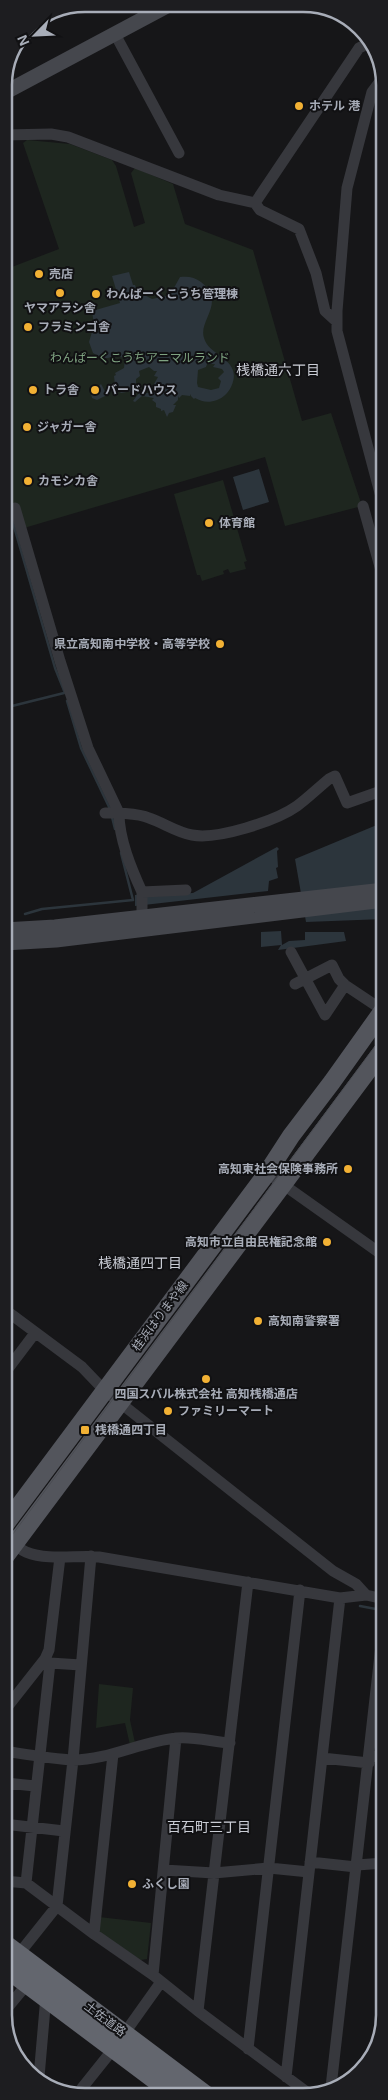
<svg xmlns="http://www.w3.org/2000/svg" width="388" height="2100" font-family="Helvetica,'Noto Sans JP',sans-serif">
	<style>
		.green { fill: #1e261f }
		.water { fill: #2c353c; fill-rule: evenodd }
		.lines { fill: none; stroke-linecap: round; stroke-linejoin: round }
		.stream { stroke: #2c353c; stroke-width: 2.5 }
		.street { stroke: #37383d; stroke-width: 11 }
		.secondary { stroke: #45474d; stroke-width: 15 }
		.primary { stroke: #53555c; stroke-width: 18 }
		.highway { stroke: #63666e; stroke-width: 20 }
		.tram { stroke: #4a4c52; stroke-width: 1 }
		.poi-dot { fill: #f2b134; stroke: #111113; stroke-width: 2 }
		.labels { text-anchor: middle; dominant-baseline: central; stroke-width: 4; stroke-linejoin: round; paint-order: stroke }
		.poi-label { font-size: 12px; font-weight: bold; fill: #a8adb8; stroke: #111113; text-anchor: start }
		.park-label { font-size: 12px; fill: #7fa381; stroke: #111113 }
		.street-label { font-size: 12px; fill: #a8adb8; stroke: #111113 }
		.neighbourhood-label { font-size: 14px; fill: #c9ccd4; stroke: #111113 }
		.rim { fill: none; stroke: #a8adb8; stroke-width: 2.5 }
	</style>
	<rect width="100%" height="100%" fill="#161618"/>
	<!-- green -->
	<path class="green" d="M27 140 70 144 112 160 116 166 134 227 145 223 131 173 135 168 173 184 185 224 253 250 302 421 331 413 362 506 285 526 265 457 24 528 12 508 4 481V270L59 249 23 143Z
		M223 480 246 559 247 561 244 562 246 569 230 573 228 569 223 571 224 574 202 581 200 575H197L174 494Z
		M99 1684 133 1688 130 1720 135 1743 130 1745 125 1723 96 1728Z
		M99 1917 151 1923 147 1959 141 1960 101 1934 98 1929Z"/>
	<!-- water -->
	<path class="water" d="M129 272 133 285H135L137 291 152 299 170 295 180 277C188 276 195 277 201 282 227 302 198 320 204 338 209 357 244 359 231 387 228 393 223 398 217 400 209 403 202 402 195 398L194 399 191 396V394L190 396 182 395 179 398 178 396V400L173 405H176L173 412 169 413 167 417 164 410 161 411V409L156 407V403L152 400 154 398 142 396 135 402 133 401 139 393H152L150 391 158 377 154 376 157 371H154L149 367 139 371 140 376 136 379V384L132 391 121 393 116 388 119 387 115 385 114 376 116 375 115 373 124 368 125 359 117 355 108 358H102L93 353 89 342 94 325 92 311 120 303 112 276ZM207 364H215L213 367 222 369 224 372 218 378 221 381 219 388 211 390 198 387 197 383 198 370 206 367Z
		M101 384 107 395 97 400 92 398 91 394 93 392 97 395 100 390 99 386Z
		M259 469 269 502 243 510 233 477Z
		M384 822V919L306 922 295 859Z
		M277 847 279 849 277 851 278 867 276 868 278 878 269 881 268 891 135 906V895L193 893Z
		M281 931 282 945 289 941 305 940V932H344L346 941 278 950 281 945 261 947V932Z"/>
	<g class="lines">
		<!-- stream -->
		<path class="stream" d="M4 492 55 668 65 693
			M67 701 81 748 110 809
			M4 708 64 693
			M112 817 115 829
			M121 853 133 900
			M25 914 42 909 133 900
			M360 1606 381 1610"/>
		<!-- street -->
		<path class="street" d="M115 34 179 153
			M384 76 372 92 347 188 337 311V331L384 508
			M4 135 51 134 68 137 219 195 255 203 359 48 369 43
			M255 203 260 210 299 229 316 273 325 311 337 322
			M363 506 384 581
			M15 508 60 661 88 748 119 813C129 814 140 814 149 818 164 823 176 832 192 835 217 840 276 821 297 806 308 798 318 788 329 779L335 776 347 803 384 790
			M105 813H119C119 839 131 868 142 892L186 890
			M142 892V916
			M291 952 325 1015 345 985
			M295 984 332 965 339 979 345 985 384 1011
			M267 1173 384 1256
			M4 1309 82 1367 104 1390 333 1571 356 1584 366 1595
			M4 1374 35 1333
			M4 1534C11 1540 18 1549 26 1552 49 1561 75 1555 99 1557L340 1598 366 1595 384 1599
			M45 1659 50 1663 81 1665
			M4 1711 45 1659 49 1650 60 1557
			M4 1751C24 1754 53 1759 73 1760 109 1760 142 1741 177 1738 192 1736 214 1742 230 1743
			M370 1756 384 1757
			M322 1758 369 1763
			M4 1796 6 1783 35 1786
			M4 1824 64 1831
			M310 1862 356 1867
			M357 1865 384 1863
			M164 1870 214 1873 269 1868 309 1872
			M4 1881 26 1883 94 1934 153 1975 198 2011 312 2096
			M26 1883 50 1663
			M94 1934 113 1754
			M18 1955 57 1906 73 1760 91 1556
			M153 1975 176 1738
			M198 2011 248 1582
			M4 2012 28 1983
			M248 2049 300 1590
			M39 2077 46 1996
			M286 2077 340 1598
			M331 2087 384 1619
			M81 2095 82 2088 114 2048 161 1982"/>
		<!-- secondary -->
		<path class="secondary" d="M4 93 169 5
			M4 930 55 927 384 890
			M4 943 56 940 384 900"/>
		<!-- primary -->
		<path class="primary" d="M4 1526 267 1173 291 1136 332 1082 384 1009
			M4 1558 384 1049"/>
		<!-- highway -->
		<path class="highway" d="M4 1944 205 2095
			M4 1966 176 2095"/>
		<!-- tram -->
		<path class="tram" d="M4 1546 384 1034"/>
	</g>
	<!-- markers -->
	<g class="poi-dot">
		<circle cx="299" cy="106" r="5"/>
		<circle cx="39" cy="274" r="5"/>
		<circle cx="60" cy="293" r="5"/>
		<circle cx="96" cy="294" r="5"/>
		<circle cx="28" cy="327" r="5"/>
		<circle cx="33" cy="390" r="5"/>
		<circle cx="95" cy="390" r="5"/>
		<circle cx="27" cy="427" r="5"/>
		<circle cx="28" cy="481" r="5"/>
		<circle cx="209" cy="523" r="5"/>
		<circle cx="220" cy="644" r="5"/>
		<circle cx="348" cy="1169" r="5"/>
		<circle cx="327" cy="1242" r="5"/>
		<circle cx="258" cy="1321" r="5"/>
		<circle cx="206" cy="1379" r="5"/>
		<circle cx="168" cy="1411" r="5"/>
		<rect x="80" y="1425" width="10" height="10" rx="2.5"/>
		<circle cx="132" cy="1884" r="5"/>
	</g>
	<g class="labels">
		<!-- poi labels -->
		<g class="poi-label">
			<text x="309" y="106">ホテル 港</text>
			<text x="49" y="274">売店</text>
			<text x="106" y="294">わんぱーくこうち管理棟</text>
			<text x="60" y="308" text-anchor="middle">ヤマアラシ舎</text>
			<text x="38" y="327">フラミンゴ舎</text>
			<text x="43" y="390">トラ舎</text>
			<text x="105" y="390">バードハウス</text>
			<text x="37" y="427">ジャガー舎</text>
			<text x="38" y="481">カモシカ舎</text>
			<text x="219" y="523">体育館</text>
			<text x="210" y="644" text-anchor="end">県立高知南中学校・高等学校</text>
			<text x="338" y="1169" text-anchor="end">高知東社会保険事務所</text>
			<text x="317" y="1242" text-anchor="end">高知市立自由民権記念館</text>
			<text x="268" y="1321">高知南警察署</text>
			<text x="206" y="1394" text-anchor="middle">四国スバル株式会社 高知桟橋通店</text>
			<text x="178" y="1411">ファミリーマート</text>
			<text x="95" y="1430">桟橋通四丁目</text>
			<text x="142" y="1884">ふくし園</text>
		</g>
		<!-- park labels -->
		<g class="park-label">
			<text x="140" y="358">わんぱーくこうちアニマルランド</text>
		</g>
		<!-- street labels -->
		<g class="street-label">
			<text transform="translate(160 1316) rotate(-53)">桂浜はりまや線</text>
			<text transform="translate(105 2019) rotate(37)">土佐道路</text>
		</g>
		<!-- neighbourhood labels -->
		<g class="neighbourhood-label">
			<text x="278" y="370">桟橋通六丁目</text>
			<text x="140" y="1263">桟橋通四丁目</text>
			<text x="209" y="1827">百石町三丁目</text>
		</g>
	</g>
	<!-- crop -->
	<path d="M0 0H388V2100H0ZM85 12H303A73 73 0 0 1 376 85V2015A73 73 0 0 1 303 2088H85A73 73 0 0 1 12 2015V85A73 73 0 0 1 85 12Z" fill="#1d1d20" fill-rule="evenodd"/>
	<path class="rim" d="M85 12H303A73 73 0 0 1 376 85V2015A73 73 0 0 1 303 2088H85A73 73 0 0 1 12 2015V85A73 73 0 0 1 85 12Z"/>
	<!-- north arrow -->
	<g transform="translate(35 35) rotate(246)" stroke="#111113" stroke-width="4" paint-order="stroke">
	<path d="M0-4L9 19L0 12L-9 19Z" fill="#a8adb8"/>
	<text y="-8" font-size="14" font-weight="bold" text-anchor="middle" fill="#a8adb8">N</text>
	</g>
</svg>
